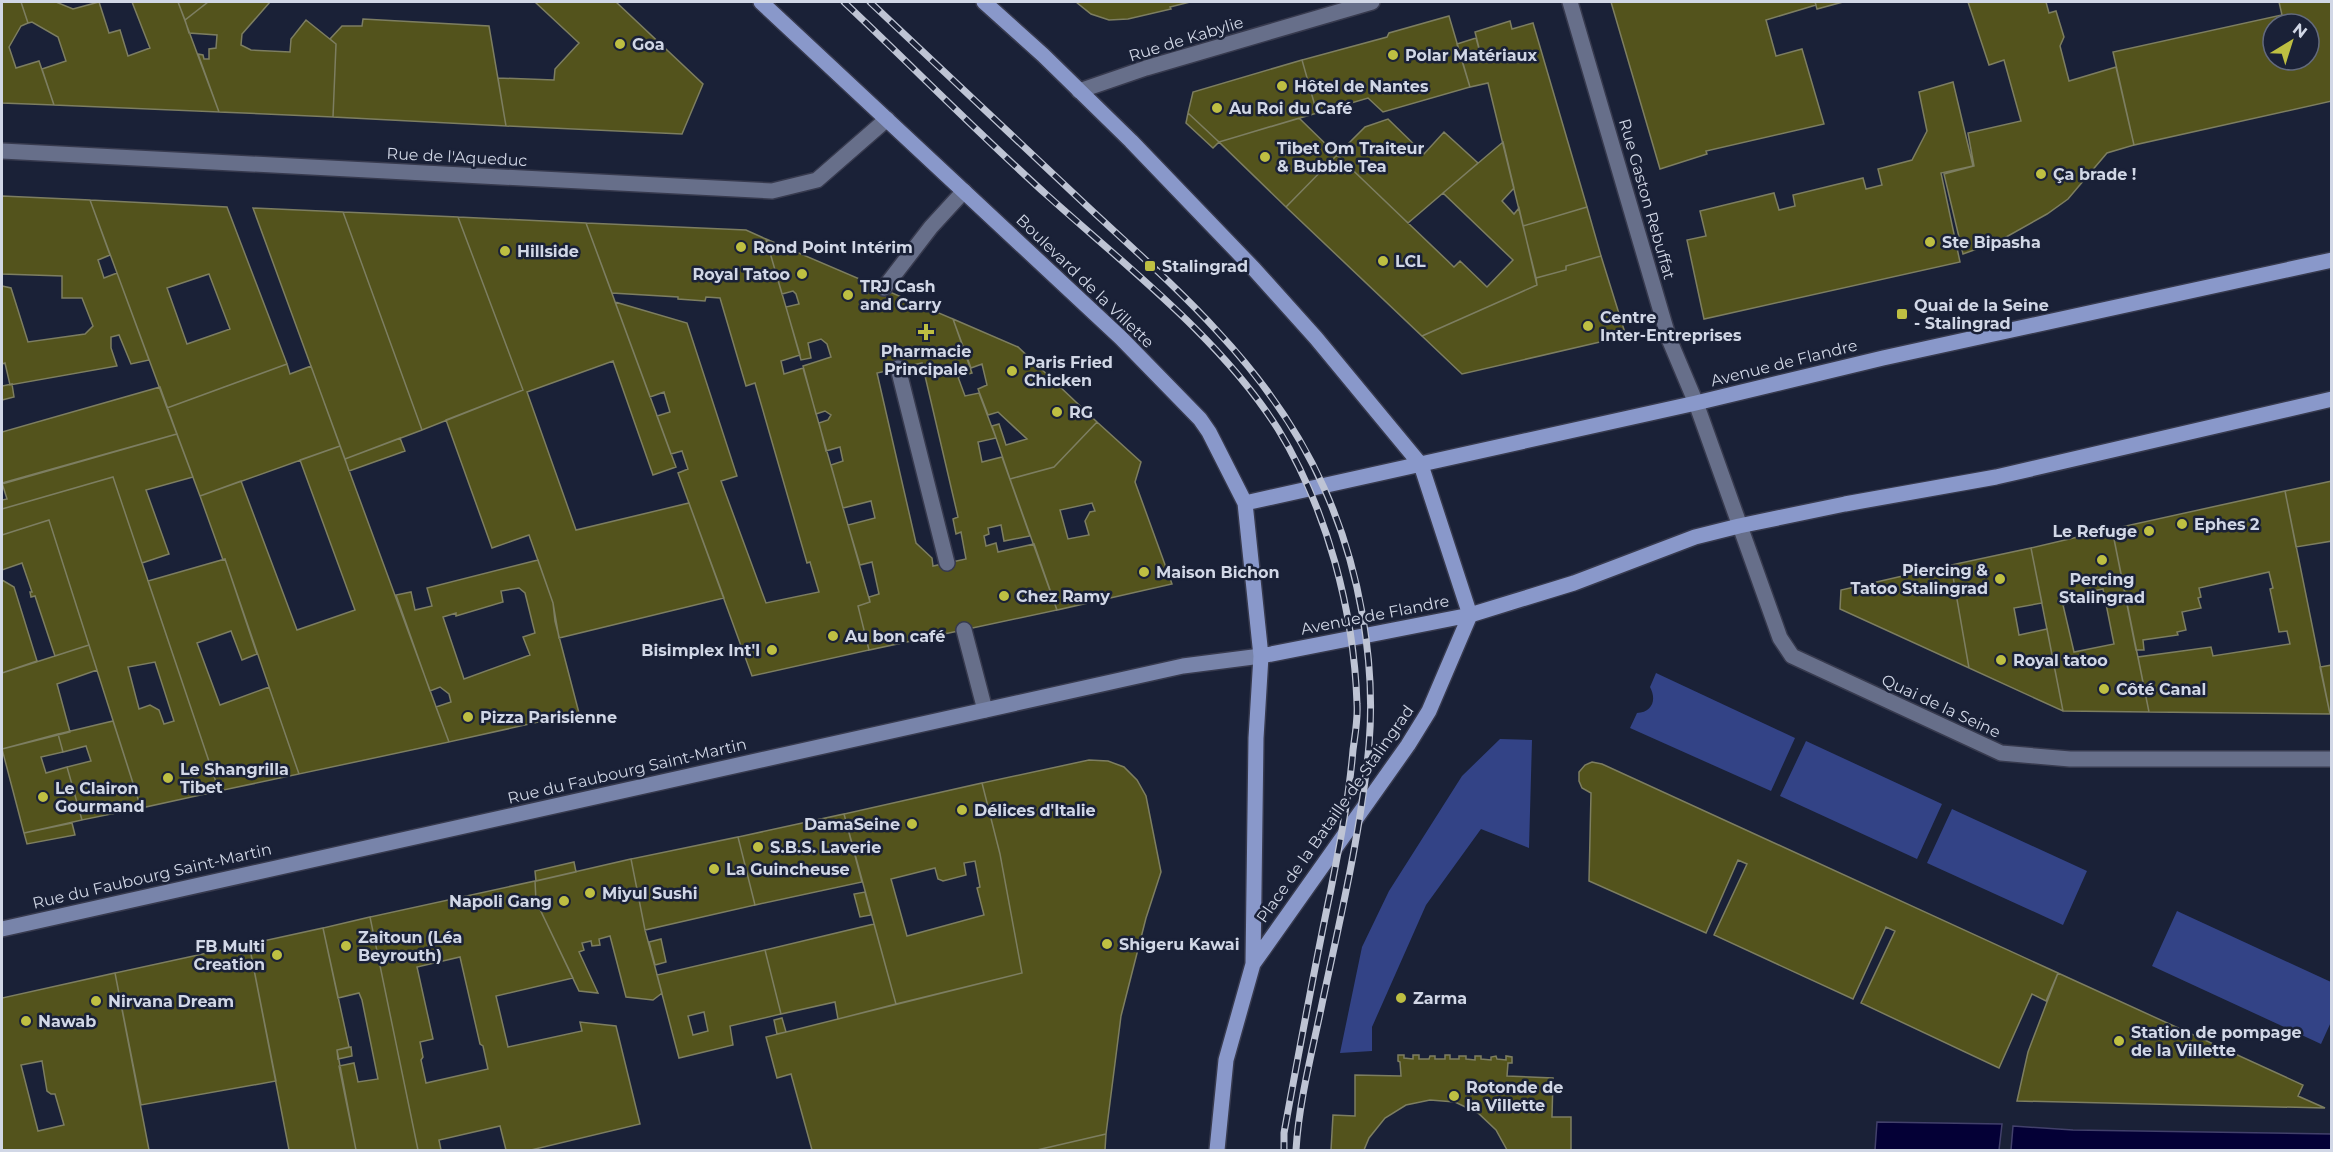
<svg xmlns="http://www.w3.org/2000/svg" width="2333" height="1152" font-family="Montserrat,sans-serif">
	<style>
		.green { fill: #334386 }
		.water { fill: #040036; stroke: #42406b; stroke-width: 1.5 }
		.building { fill: #53531c; stroke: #7d7e61; stroke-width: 1.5; fill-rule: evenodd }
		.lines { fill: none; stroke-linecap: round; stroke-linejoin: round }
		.service-casing { stroke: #373a4e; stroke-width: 18 }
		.minor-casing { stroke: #373a4e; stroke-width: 18 }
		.secondary-casing { stroke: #373a4e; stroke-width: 18 }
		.primary-casing { stroke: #373a4e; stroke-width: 18 }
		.service { stroke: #676f8a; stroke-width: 15 }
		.minor { stroke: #676f8a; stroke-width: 15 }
		.secondary { stroke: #7884aa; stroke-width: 15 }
		.primary { stroke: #8998ca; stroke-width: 15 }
		.rail-casing { stroke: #bec4d4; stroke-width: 7 }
		.rail { stroke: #1a2137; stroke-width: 4.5; stroke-dasharray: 14; stroke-linecap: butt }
		.poi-dot { fill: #bebf42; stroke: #1a2137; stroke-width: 2 }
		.labels { text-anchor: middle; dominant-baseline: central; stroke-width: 5; stroke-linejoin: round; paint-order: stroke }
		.street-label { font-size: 16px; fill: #d1d7e6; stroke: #1a2137 }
		.poi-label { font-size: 16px; font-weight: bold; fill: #d1d7e6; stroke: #1a2137; text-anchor: start }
	</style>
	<rect width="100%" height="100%" fill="#1a2137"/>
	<!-- green -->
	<path class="green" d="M1656 673 1795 738 1771 791 1630 728 1637 713C1652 712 1657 700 1650 687Z
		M1500 739 1532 740 1529 848 1481 829 1426 905 1372 1027V1051L1340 1053 1362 947 1389 891 1462 776Z
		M1806 741 1942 804 1917 859 1780 796Z
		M1952 809 2087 871 2063 925 1927 863Z
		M2177 911 2331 982V1022L2321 1044 2152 966Z"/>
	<!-- water -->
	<path class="water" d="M1877 1122 2002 1124 1999 1150H1875Z
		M2013 1126 2073 1130 2331 1134V1150H2011Z"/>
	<!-- building -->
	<path class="building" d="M2 2H21L28 23 21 26 9 47 16 68 39 61 54 105 2 103Z
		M21 2H56L73 9 99 2 109 33 120 30 128 56 150 48 132 2H178L219 112 54 105 42 69 66 61 58 37 32 22 28 23Z
		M178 2H208L185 20Z
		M208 2H270L242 34 241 45 251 50 290 52 291 39 306 20 336 44 333 117 219 112 198 54 203 55 204 59H209V49L216 48 217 35 189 33 185 20Z
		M535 2H616L703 84 682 134 506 126 498 78 554 80 555 69 579 43Z
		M1076 2H1190L1170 7 1171 9 1128 19 1109 20 1091 14Z
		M1611 2H1815L1816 5 1766 20 1776 56 1802 49 1824 124 1706 151 1707 154 1660 169Z
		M1815 2H1843L1817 9Z
		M1968 2H2046L2049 13 2056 11 2064 37 2060 46 2069 81 2116 67 2134 145 2107 153 2068 199 2047 214 1999 241 1963 254 1944 174 1974 166 1968 133 2021 121 2004 60 1989 65Z
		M2279 2H2332V101L2134 145 2113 52 2282 15ZM2273 24H2309V60H2273Z
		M1449 16 1470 87 1383 112 1368 98 1317 113 1302 60 1387 37 1389 33Z
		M363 19 489 26 506 126 333 117 336 44 330 39 342 26H362Z
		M1510 21 1512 29 1533 23 1587 207 1523 226 1488 83 1470 87 1462 61 1481 56 1475 32Z
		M1476 38 1481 56 1462 61 1457 44Z
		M1302 60 1317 113 1219 142 1188 113 1193 92Z
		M1953 82 1973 166 1941 173 1960 262 1704 319 1687 240 1706 236 1700 211 1774 193 1779 210 1795 206 1793 195 1863 178 1866 189 1882 185 1878 169 1912 160 1927 131 1919 92Z
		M1188 113 1219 142 1213 148 1186 123Z
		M1299 118 1337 155 1286 207 1219 142Z
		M1388 119 1424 154 1444 132 1478 163 1408 223 1337 155 1365 127Z
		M1503 142 1514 188 1502 201 1514 214 1519 208 1537 285 1422 336 1286 207 1337 155 1454 267 1460 261 1487 287 1513 260 1443 193Z
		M2 196 90 200 110 255 98 260 104 278 117 273 149 360 131 364 119 335 111 337V348L117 366 10 385 5 363 2 364V286L11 288 28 342 85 334 93 326 82 298H62V276L2 274Z
		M90 200 227 207 287 364 167 408ZM209 274 230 329 187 344 167 288Z
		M1587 207 1601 256 1566 266V270L1536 278 1523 226Z
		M253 208 343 212 422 430 345 459Z
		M343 212 458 217 523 390 422 430Z
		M458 217 586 223 676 467 653 475 613 361 527 392 576 530 689 503 724 598 559 638 553 603 529 535 492 548 446 420 523 390Z
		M586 223 746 230 766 239 800 355 781 361 784 374 803 368 870 602 858 606 869 650 752 676 678 473 688 469 682 451 671 454 657 416 670 412 664 392 650 397 615 302 687 323 737 476 721 481 766 603 819 592 810 562 807 563 755 383 746 386 720 298 706 297 705 301 678 299V297L612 293Z
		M766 239 953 319 972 373 958 377 965 396 979 393 996 438 978 442 982 462 1002 457 1030 536 1004 541 1001 525 988 528 989 534 984 536 986 546 996 543 998 552 1034 544 1057 610 869 650 858 606 870 602 869 597 879 594 872 562 860 565 848 525 875 518 871 501 843 508 831 465 843 461 840 447 826 451 819 423 828 420 831 415 825 411 816 414 803 366 831 357 827 344 821 339 808 343 811 358 801 360 786 307 799 304 796 294 793 291 782 294ZM922 363 958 517 953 519 956 534 961 532 966 559 933 566 932 558 916 543 877 373Z
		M1601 256 1626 336 1462 374 1422 336 1537 285 1536 278 1566 270V266Z
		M953 319 1018 347 1097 422 1054 467 1010 479 992 426 999 424 1006 445 1027 439 998 412 988 415 978 389 987 385 982 364 971 368Z
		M287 364 290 374 311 366 340 446 200 496 167 408Z
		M12 384 14 397 2 400V386Z
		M160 387 177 434 2 484V432Z
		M1097 422 1141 462 1135 482 1172 584 1057 610 1010 479 1054 467ZM1092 503 1095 511 1090 512 1085 521 1089 535 1068 539 1060 510Z
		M177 434 193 477 146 490 169 554 142 563 113 477 2 509V500L7 499 2 483Z
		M400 438 405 451 349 471 345 459Z
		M340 446 449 742 299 774 225 559 223 560 200 496 241 481 297 630 355 610 300 460Z
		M113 477 219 791 141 808 49 520 2 535V509ZM155 662 174 721 164 724 159 710 150 705 139 709 128 667Z
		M2332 481V541L2296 547 2285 491Z
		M2285 491 2330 714 2149 712 2138 657 2211 647 2213 656 2290 644 2287 631 2279 632 2270 589 2273 588 2269 572 2199 588 2201 597 2198 598 2201 608 2182 612 2186 630 2177 632 2178 635 2143 640 2144 650H2136L2112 529Z
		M49 520 89 645 55 656 35 596 31 597 30 592H32L22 563 2 570V535Z
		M2112 529 2149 712 2063 711 2031 548ZM2103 589 2114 644 2074 652 2063 605 2069 603 2067 596Z
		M2031 548 2042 603 2014 608 2019 635 2047 629 2063 711 1969 668 1951 565Z
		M225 559 257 654 242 660 231 631 197 643 220 705 269 687 299 774 219 791 148 581Z
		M538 560 553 603 555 621 579 713 449 742 436 707 451 702 449 694 440 687 430 691 396 595 411 592 415 610 432 606 427 588ZM519 588 525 593 535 633 523 637 530 655 464 679 443 617 456 613V616L503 602 501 591Z
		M1951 565 1969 668 1840 609 1841 590Z
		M2 580 14 587 37 661 2 673Z
		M89 645 97 670 57 684 70 732 2 749V673Z
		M2332 665V714H2330L2320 667Z
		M113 721 141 808 82 820 67 767 91 761 86 746 63 752 58 734Z
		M58 734 63 752 41 757 46 773 67 767 82 820 24 833 2 749Z
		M1089 760 1108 761 1124 767 1137 780 1146 796 1161 872 1146 918 1121 1016 1106 1134 1037 1150H812L791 1074 777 1078 766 1037 1022 973 1000 854 982 783Z
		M1592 762 1602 764 2058 973 2046 1001 2032 994 1999 1068 1861 1003 1895 931 1886 927 1853 999 1714 935 1747 864 1738 860 1706 933 1589 881 1591 793 1582 788 1579 781V772L1585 765Z
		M982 783 1000 854 1022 973 896 1004 844 814ZM975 861 980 887 977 888 984 915 907 936 891 879 935 868 938 879 943 881 966 875 964 863Z
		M844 814 862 882 755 905 738 837Z
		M72 823 75 835 27 844 24 833Z
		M738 837 755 905 645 930 631 859Z
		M631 859 645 930 662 993 653 1000 626 997 610 936 599 939 600 945 592 946 591 941 582 943 584 950 579 952 598 993 579 991 536 901 535 881Z
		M574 862 576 872 536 881 535 871Z
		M535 881 536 901 573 978 496 996 508 1047 582 1031 580 1022 616 1026 640 1124 531 1150H506L500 1126 439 1140 441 1150H418L370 917ZM460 957 480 1044 483 1046 488 1069 426 1083 421 1060 423 1057 420 1042 433 1039 417 967Z
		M865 892 871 915 860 917 854 894Z
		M370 917 418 1150H356L339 1066 354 1063 358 1082 378 1079 362 1000 359 993 338 998 323 928Z
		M874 924 896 1004 838 1019 835 1002 781 1014 765 950Z
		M323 928 349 1047 337 1050 356 1150H289L249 944Z
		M661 939 666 962 655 965 649 942Z
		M249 944 276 1081 141 1105 115 973Z
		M765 950 781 1014 730 1026 733 1045 679 1058 657 975ZM704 1012 708 1031 693 1035 688 1016Z
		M115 973 149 1150H2V998ZM42 1061 47 1091 51 1094H55L64 1125 38 1131 21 1065Z
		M2058 973 2303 1085 2298 1096 2325 1108 2017 1101 2028 1052Z
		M782 1018 786 1032 777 1034 774 1020Z
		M351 1047 352 1056 338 1059 337 1050Z
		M1398 1055H1404V1058L1413 1059V1055H1419V1059H1429L1430 1056H1435V1059H1445V1055H1450V1059H1459V1056H1466V1059L1475 1060V1056H1481V1059L1491 1060V1057L1496 1056 1497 1059 1506 1060V1056L1512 1057V1063H1508L1507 1076 1553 1078 1552 1117H1571V1150H1331L1333 1115 1355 1116V1075L1401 1076 1400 1062 1398 1061Z
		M1430 1100 1455 1102 1478 1113 1496 1130 1507 1150H1364L1369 1138 1385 1118 1406 1105Z
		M1106 1134 1105 1150H1037Z"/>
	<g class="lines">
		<!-- service casing -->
		<g class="service-casing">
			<path id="service" d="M884 288 931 227 964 191
				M898 368 947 563
				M964 630 985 710"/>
		</g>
		<!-- minor casing -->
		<g class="minor-casing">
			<path id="minor" d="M1570 2 1669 339 1696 403 1780 638 1792 656 2001 753 2070 759H2332
				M1079 91 1146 68 1372 2
				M2 151 772 191 817 180 887 119"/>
		</g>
		<!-- secondary casing -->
		<g class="secondary-casing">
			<path id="secondary" d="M2 929 1183 666 1261 656"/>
		</g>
		<!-- primary casing -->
		<g class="primary-casing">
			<path id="primary" d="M761 2 1121 338 1200 419 1209 432 1245 503 1261 656 1256 738 1253 964 1226 1060 1217 1150
				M984 2 1043 55 1131 141 1254 269 1316 338 1421 465 1470 615
				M1245 503 1696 403 1883 358 2332 260
				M1261 656 1470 615 1574 583 1695 537 1739 526 1845 504 1996 477 2332 399
				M1253 964 1408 745 1429 711 1470 615"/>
		</g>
		<!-- service -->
		<use href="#service" class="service"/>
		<!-- minor -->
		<use href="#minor" class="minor"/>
		<!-- secondary -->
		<use href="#secondary" class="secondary"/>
		<!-- primary -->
		<use href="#primary" class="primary"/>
		<!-- rail casing -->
		<g class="rail-casing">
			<path id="rail" d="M844 2C912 66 978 133 1048 196 1126 266 1222 340 1278 429 1327 509 1354 611 1357 704 1358 719 1355 735 1353 750 1349 797 1340 843 1331 889 1314 970 1299 1051 1284 1133V1150
				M870 2C942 70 1015 138 1087 206 1131 247 1177 287 1218 332 1260 377 1299 431 1324 488 1359 566 1376 660 1369 745 1361 832 1340 919 1322 1004 1312 1053 1299 1101 1296 1150"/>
		</g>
		<!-- rail -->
		<use href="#rail" class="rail"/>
	</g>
	<!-- markers -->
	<g class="poi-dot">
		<circle cx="620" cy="44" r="6"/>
		<circle cx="1393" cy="55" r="6"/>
		<circle cx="1282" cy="86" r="6"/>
		<circle cx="1217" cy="108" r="6"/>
		<circle cx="1265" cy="157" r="6"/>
		<circle cx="2041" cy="174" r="6"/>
		<circle cx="1930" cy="242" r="6"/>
		<circle cx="741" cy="247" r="6"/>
		<circle cx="505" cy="251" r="6"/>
		<circle cx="1383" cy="261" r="6"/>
		<rect x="1144" y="260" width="12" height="12" rx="3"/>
		<circle cx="802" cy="274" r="6"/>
		<circle cx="848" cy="295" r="6"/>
		<rect x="1896" y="308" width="12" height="12" rx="3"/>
		<circle cx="1588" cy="326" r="6"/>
		<path d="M923 323h6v6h6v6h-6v6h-6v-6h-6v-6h6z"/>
		<circle cx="1012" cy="371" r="6"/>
		<circle cx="1057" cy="412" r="6"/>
		<circle cx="2182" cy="524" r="6"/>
		<circle cx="2149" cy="531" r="6"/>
		<circle cx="2102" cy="560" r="6"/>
		<circle cx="1144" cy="572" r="6"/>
		<circle cx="2000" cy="579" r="6"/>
		<circle cx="1004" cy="596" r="6"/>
		<circle cx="833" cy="636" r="6"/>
		<circle cx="772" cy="650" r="6"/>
		<circle cx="2001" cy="660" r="6"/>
		<circle cx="2104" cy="689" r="6"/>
		<circle cx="468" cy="717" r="6"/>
		<circle cx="168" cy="778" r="6"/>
		<circle cx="43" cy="797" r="6"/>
		<circle cx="962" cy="810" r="6"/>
		<circle cx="912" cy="824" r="6"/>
		<circle cx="758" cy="847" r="6"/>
		<circle cx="714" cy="869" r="6"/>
		<circle cx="590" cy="893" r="6"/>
		<circle cx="564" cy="901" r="6"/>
		<circle cx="1107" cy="944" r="6"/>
		<circle cx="346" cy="946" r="6"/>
		<circle cx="277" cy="955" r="6"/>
		<circle cx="1401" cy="998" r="6"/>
		<circle cx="96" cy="1001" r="6"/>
		<circle cx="26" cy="1021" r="6"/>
		<circle cx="2119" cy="1041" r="6"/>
		<circle cx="1454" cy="1096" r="6"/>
	</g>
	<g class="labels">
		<!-- street labels -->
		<g class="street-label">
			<text transform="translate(1186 39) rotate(-17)">Rue de Kabylie</text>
			<text transform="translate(457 157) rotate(3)">Rue de l'Aqueduc</text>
			<text transform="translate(1647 199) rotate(74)">Rue Gaston Rebuffat</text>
			<text transform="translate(1085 281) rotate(44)">Boulevard de la Villette</text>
			<text transform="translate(1784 363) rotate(-14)">Avenue de Flandre</text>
			<text transform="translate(1375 615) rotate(-11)">Avenue de Flandre</text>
			<text transform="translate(1941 706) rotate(25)">Quai de la Seine</text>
			<text transform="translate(627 771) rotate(-13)">Rue du Faubourg Saint-Martin</text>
			<text transform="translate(1335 814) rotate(-55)">Place de la Bataille de Stalingrad</text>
			<text transform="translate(152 876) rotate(-13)">Rue du Faubourg Saint-Martin</text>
		</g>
		<!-- poi labels -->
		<g class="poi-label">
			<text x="632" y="44">Goa</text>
			<text x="1405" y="55">Polar Matériaux</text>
			<text x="1294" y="86">Hôtel de Nantes</text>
			<text x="1229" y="108">Au Roi du Café</text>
			<text x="1277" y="148">Tibet Om Traiteur<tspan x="1277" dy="18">&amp; Bubble Tea</tspan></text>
			<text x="2053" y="174">Ça brade !</text>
			<text x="1942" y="242">Ste Bipasha</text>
			<text x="753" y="247">Rond Point Intérim</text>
			<text x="517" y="251">Hillside</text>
			<text x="1395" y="261">LCL</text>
			<text x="1162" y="266">Stalingrad</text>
			<text x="790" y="274" text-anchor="end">Royal Tatoo</text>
			<text x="860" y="286">TRJ Cash<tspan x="860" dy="18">and Carry</tspan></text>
			<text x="1914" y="305">Quai de la Seine<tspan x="1914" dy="18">- Stalingrad</tspan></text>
			<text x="1600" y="317">Centre<tspan x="1600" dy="18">Inter-Entreprises</tspan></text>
			<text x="926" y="351" text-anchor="middle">Pharmacie<tspan x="926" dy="18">Principale</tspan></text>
			<text x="1024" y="362">Paris Fried<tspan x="1024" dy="18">Chicken</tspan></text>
			<text x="1069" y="412">RG</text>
			<text x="2194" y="524">Ephes 2</text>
			<text x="2137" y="531" text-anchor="end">Le Refuge</text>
			<text x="1988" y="570" text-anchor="end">Piercing &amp;<tspan x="1988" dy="18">Tatoo Stalingrad</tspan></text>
			<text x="1156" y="572">Maison Bichon</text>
			<text x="2102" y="579" text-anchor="middle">Percing<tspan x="2102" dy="18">Stalingrad</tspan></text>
			<text x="1016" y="596">Chez Ramy</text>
			<text x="845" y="636">Au bon café</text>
			<text x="760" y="650" text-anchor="end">Bisimplex Int'l</text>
			<text x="2013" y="660">Royal tatoo</text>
			<text x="2116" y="689">Côté Canal</text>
			<text x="480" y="717">Pizza Parisienne</text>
			<text x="180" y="769">Le Shangrilla<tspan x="180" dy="18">Tibet</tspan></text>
			<text x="55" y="788">Le Clairon<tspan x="55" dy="18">Gourmand</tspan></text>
			<text x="974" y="810">Délices d'Italie</text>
			<text x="900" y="824" text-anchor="end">DamaSeine</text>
			<text x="770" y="847">S.B.S. Laverie</text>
			<text x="726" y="869">La Guincheuse</text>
			<text x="602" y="893">Miyul Sushi</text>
			<text x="552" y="901" text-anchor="end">Napoli Gang</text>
			<text x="358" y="937">Zaitoun (Léa<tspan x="358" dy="18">Beyrouth)</tspan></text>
			<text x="1119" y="944">Shigeru Kawai</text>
			<text x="265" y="946" text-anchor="end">FB Multi<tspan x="265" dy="18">Creation</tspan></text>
			<text x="1413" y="998">Zarma</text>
			<text x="108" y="1001">Nirvana Dream</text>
			<text x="38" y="1021">Nawab</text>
			<text x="2131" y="1032">Station de pompage<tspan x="2131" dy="18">de la Villette</tspan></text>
			<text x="1466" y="1087">Rotonde de<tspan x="1466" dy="18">la Villette</tspan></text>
		</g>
	</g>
	<!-- border -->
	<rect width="2333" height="1152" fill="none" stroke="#d1d7e6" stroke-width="6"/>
	<!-- north arrow -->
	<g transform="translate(2291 42) rotate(38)"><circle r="28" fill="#1a2137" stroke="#636a7d" stroke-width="1.5"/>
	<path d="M0-4.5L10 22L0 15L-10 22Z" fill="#bebf42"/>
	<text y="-9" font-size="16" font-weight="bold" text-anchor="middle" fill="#d1d7e6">N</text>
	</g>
</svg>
